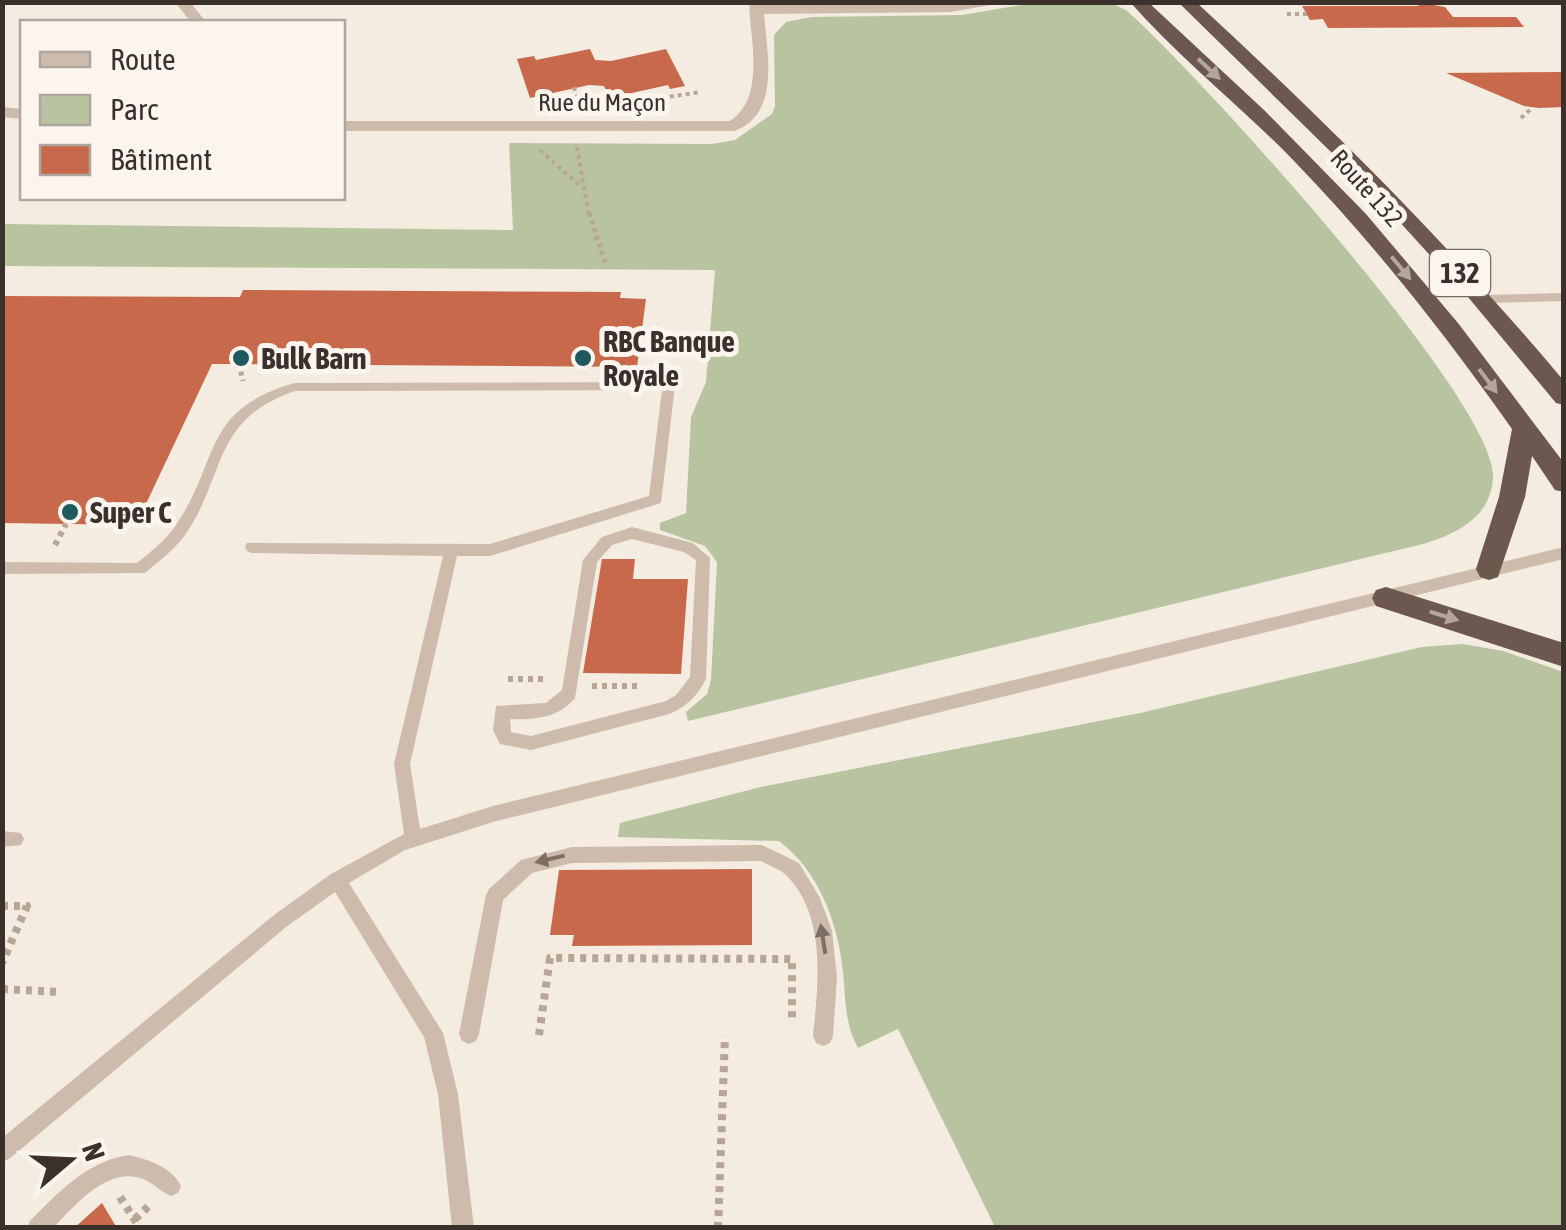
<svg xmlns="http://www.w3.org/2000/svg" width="1566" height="1230" font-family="'Asap Condensed',sans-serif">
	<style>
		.green { fill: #b8c4a0 }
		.building { fill: #c8694b }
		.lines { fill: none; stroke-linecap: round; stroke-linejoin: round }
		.path-far3 { stroke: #b9a596; stroke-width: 4; stroke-dasharray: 4 4; stroke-linecap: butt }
		.path-far2 { stroke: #b9a596; stroke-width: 5; stroke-dasharray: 4 4; stroke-linecap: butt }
		.path-far1 { stroke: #b9a596; stroke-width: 6; stroke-dasharray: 5 5; stroke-linecap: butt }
		.path { stroke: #b9a596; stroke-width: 8; stroke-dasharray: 6 6; stroke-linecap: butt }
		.service { fill: #cdbbac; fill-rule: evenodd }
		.minor { fill: #cdbbac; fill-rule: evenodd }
		.trunk { fill: #6c584f; fill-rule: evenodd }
		.oneway { fill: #b4a69e }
		.oneway2 { fill: #7d6f65 }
		.poi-dot { fill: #1f5a5e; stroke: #fbf5ee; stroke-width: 4 }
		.labels { text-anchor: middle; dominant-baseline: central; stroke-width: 10; stroke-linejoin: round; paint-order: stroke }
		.far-street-label { font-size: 25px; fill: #3b302b; stroke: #fbf5ee }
		.shield { fill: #fbf5ee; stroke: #756b66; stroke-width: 2.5 }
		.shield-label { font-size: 28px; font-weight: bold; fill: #3b302b }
		.poi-label { font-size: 30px; font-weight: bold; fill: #3b302b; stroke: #fbf5ee; text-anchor: start }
	</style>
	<rect width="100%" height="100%" fill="#f4ebe1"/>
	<!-- green -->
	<path class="green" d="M1039 2 1111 3 1126 10C1195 70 1493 398 1493 475 1493 516 1457 534 1423 544L688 721 686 712 707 694 711 680 717 562 705 546 660 530V523L686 513 691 417 706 382 715 270 3 266V224L513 230 509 143 712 144 735 140 772 114 775 106 774 35 786 22 811 17 962 15Z
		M1463 644 1503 651 1563 672V1227H995L898 1029 858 1048C844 1021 846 1001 843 972 838 923 819 871 779 841L618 837 620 823 761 787 1140 713 1422 647Z"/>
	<!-- building -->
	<path class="building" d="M1416 2 1445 7 1453 17H1516L1524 27 1328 28 1323 19 1310 20 1302 6H1419Z
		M590 49 595 60 611 61 666 49 685 86 670 89 668 85 609 98 604 86 589 85 530 98 517 59 534 56 536 60Z
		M1564 72V107L1539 108 1524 106 1446 73Z
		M243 290 621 292 620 298 646 299 637 367 212 364 136 525 2 523V296L240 297Z
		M602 559H635L633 579H688L681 674 583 673Z
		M752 869V945L572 946 574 935H550L559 870Z
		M102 1203 117 1228H74Z"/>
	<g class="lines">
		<!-- path-far3 -->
		<path class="path-far3" d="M1287 14H1307
			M574 87 579 105
			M654 99 701 92
			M1521 118 1532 108
			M577 147 589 216
			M540 150 579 185"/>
		<!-- path-far2 -->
		<path class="path-far2" d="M589 213 606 265
			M239 364 243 381"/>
		<!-- path-far1 -->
		<path class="path-far1" d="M55 545 66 524
			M508 679H546
			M592 686H640"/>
		<!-- path -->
		<path class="path" d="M2 906H27L2 963
			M2 989 60 992
			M539 1035 550 958 792 959V1019
			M120 1197 140 1228
			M135 1219 151 1204
			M718 1228 725 1036"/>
		<!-- service -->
		<path class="service" d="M1564 293V301L1483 303 1477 299 1483 295Z
			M669 382 675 386 661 503 490 556H457L410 764 420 829 493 806 1564 547V559L493 822 405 850 349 883 443 1033 458 1094 474 1228H452L438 1094 424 1037 335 892 286 927 9 1159 2 1162V1138L274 915 331 874 404 834 394 764 443 556 252 553 247 551 245 547 247 543 490 544 649 496 662 390 295 391C211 420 227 474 185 535 174 550 159 561 145 573L2 574V562L137 563C151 552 166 540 176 525 221 458 201 411 294 383Z
			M632 527 693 543 710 558 706 679C697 696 687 707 669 714L531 750 500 744 493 730 496 706 546 703 562 690 583 560 602 537ZM632 539 684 552 696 560 690 677 676 695 666 701 531 736 511 732 510 719C535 720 558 718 575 698L597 562 612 545Z
			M2 831 21 833 24 839 21 845 2 847Z
			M762 845 799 863 820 898 832 931 837 977 833 1036 830 1043 823 1046 816 1043 813 1036C818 985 827 919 788 877 782 870 769 866 761 861L572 863 532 873 503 900 479 1034 476 1041 469 1044 462 1041 459 1034 486 895 489 889 521 860 572 847Z
			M129 1155C149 1160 172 1167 181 1186L178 1193 171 1196C161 1192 153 1183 143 1179 108 1165 74 1206 53 1228H27L30 1221C59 1192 87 1161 129 1155Z"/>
		<!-- minor -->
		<path class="minor" d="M175 2H190L206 22H191Z
			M749 2H1007L951 12 764 14C767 52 781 115 734 131H342V121H730C766 98 750 38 749 2Z
			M2 107 22 109V119L2 117Z"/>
		<!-- trunk -->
		<path class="trunk" d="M1130 2H1148L1264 110 1366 214 1458 323 1564 463V492L1555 490 1532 456 1525 497 1498 577 1489 580 1480 577 1476 569 1499 497 1512 429C1446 335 1375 245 1295 162 1242 107 1180 59 1130 2Z
			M1178 2H1196C1326 122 1450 245 1564 381V405L1556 403 1468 297 1376 196Z
			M1386 587 1564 643V667L1376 606 1372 598 1376 590Z"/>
	</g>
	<!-- one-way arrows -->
	<defs><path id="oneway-solid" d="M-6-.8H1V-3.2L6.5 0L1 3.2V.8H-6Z" transform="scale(2.5)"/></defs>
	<g class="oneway">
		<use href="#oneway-solid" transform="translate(1209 69) rotate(43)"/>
		<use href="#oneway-solid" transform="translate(1401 268) rotate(50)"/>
		<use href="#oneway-solid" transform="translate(1488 381) rotate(53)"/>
		<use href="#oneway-solid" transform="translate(1444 616) rotate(17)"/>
	</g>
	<g class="oneway2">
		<use href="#oneway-solid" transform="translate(550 859) rotate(167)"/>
		<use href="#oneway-solid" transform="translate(823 939) rotate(-99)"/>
	</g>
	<!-- markers -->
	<g class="poi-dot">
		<circle cx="241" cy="358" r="10"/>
		<circle cx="583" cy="358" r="10"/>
		<circle cx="70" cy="512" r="10"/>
	</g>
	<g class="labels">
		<!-- far-street labels -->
		<g class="far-street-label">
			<text x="602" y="102">Rue du Maçon</text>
			<text transform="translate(1367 188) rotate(48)">Route 132</text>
		</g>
		<!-- shield labels -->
		<rect class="shield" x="1430" y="250" width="60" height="46" rx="8"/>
		<g class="shield-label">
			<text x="1460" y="273">132</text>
		</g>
		<!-- poi labels -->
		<g class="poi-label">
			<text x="603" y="341">RBC Banque<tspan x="603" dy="34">Royale</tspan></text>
			<text x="261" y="358">Bulk Barn</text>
			<text x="90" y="512">Super C</text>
		</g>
	</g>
	<!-- border -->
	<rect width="1566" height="1230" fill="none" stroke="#3b302b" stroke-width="10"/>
	<!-- legend -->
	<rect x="20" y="20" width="325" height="180" fill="#fbf5ee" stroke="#aea6a0" stroke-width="2.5"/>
	<rect x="40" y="52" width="50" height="15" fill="#cdbbac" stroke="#aea6a0" stroke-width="2.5"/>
	<text x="110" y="70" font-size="30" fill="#3b302b">Route</text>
	<rect x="40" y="95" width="50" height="30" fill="#b8c4a0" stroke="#aea6a0" stroke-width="2.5"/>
	<text x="110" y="120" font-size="30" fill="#3b302b">Parc</text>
	<rect x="40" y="145" width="50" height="30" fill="#c8694b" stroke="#aea6a0" stroke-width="2.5"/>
	<text x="110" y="170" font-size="30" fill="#3b302b">Bâtiment</text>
	<!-- north arrow -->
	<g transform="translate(70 1160) rotate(71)" stroke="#fbf5ee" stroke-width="8" paint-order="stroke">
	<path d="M0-8L18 38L0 25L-18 38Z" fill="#3b302b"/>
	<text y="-15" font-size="28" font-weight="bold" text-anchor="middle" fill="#3b302b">N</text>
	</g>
</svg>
